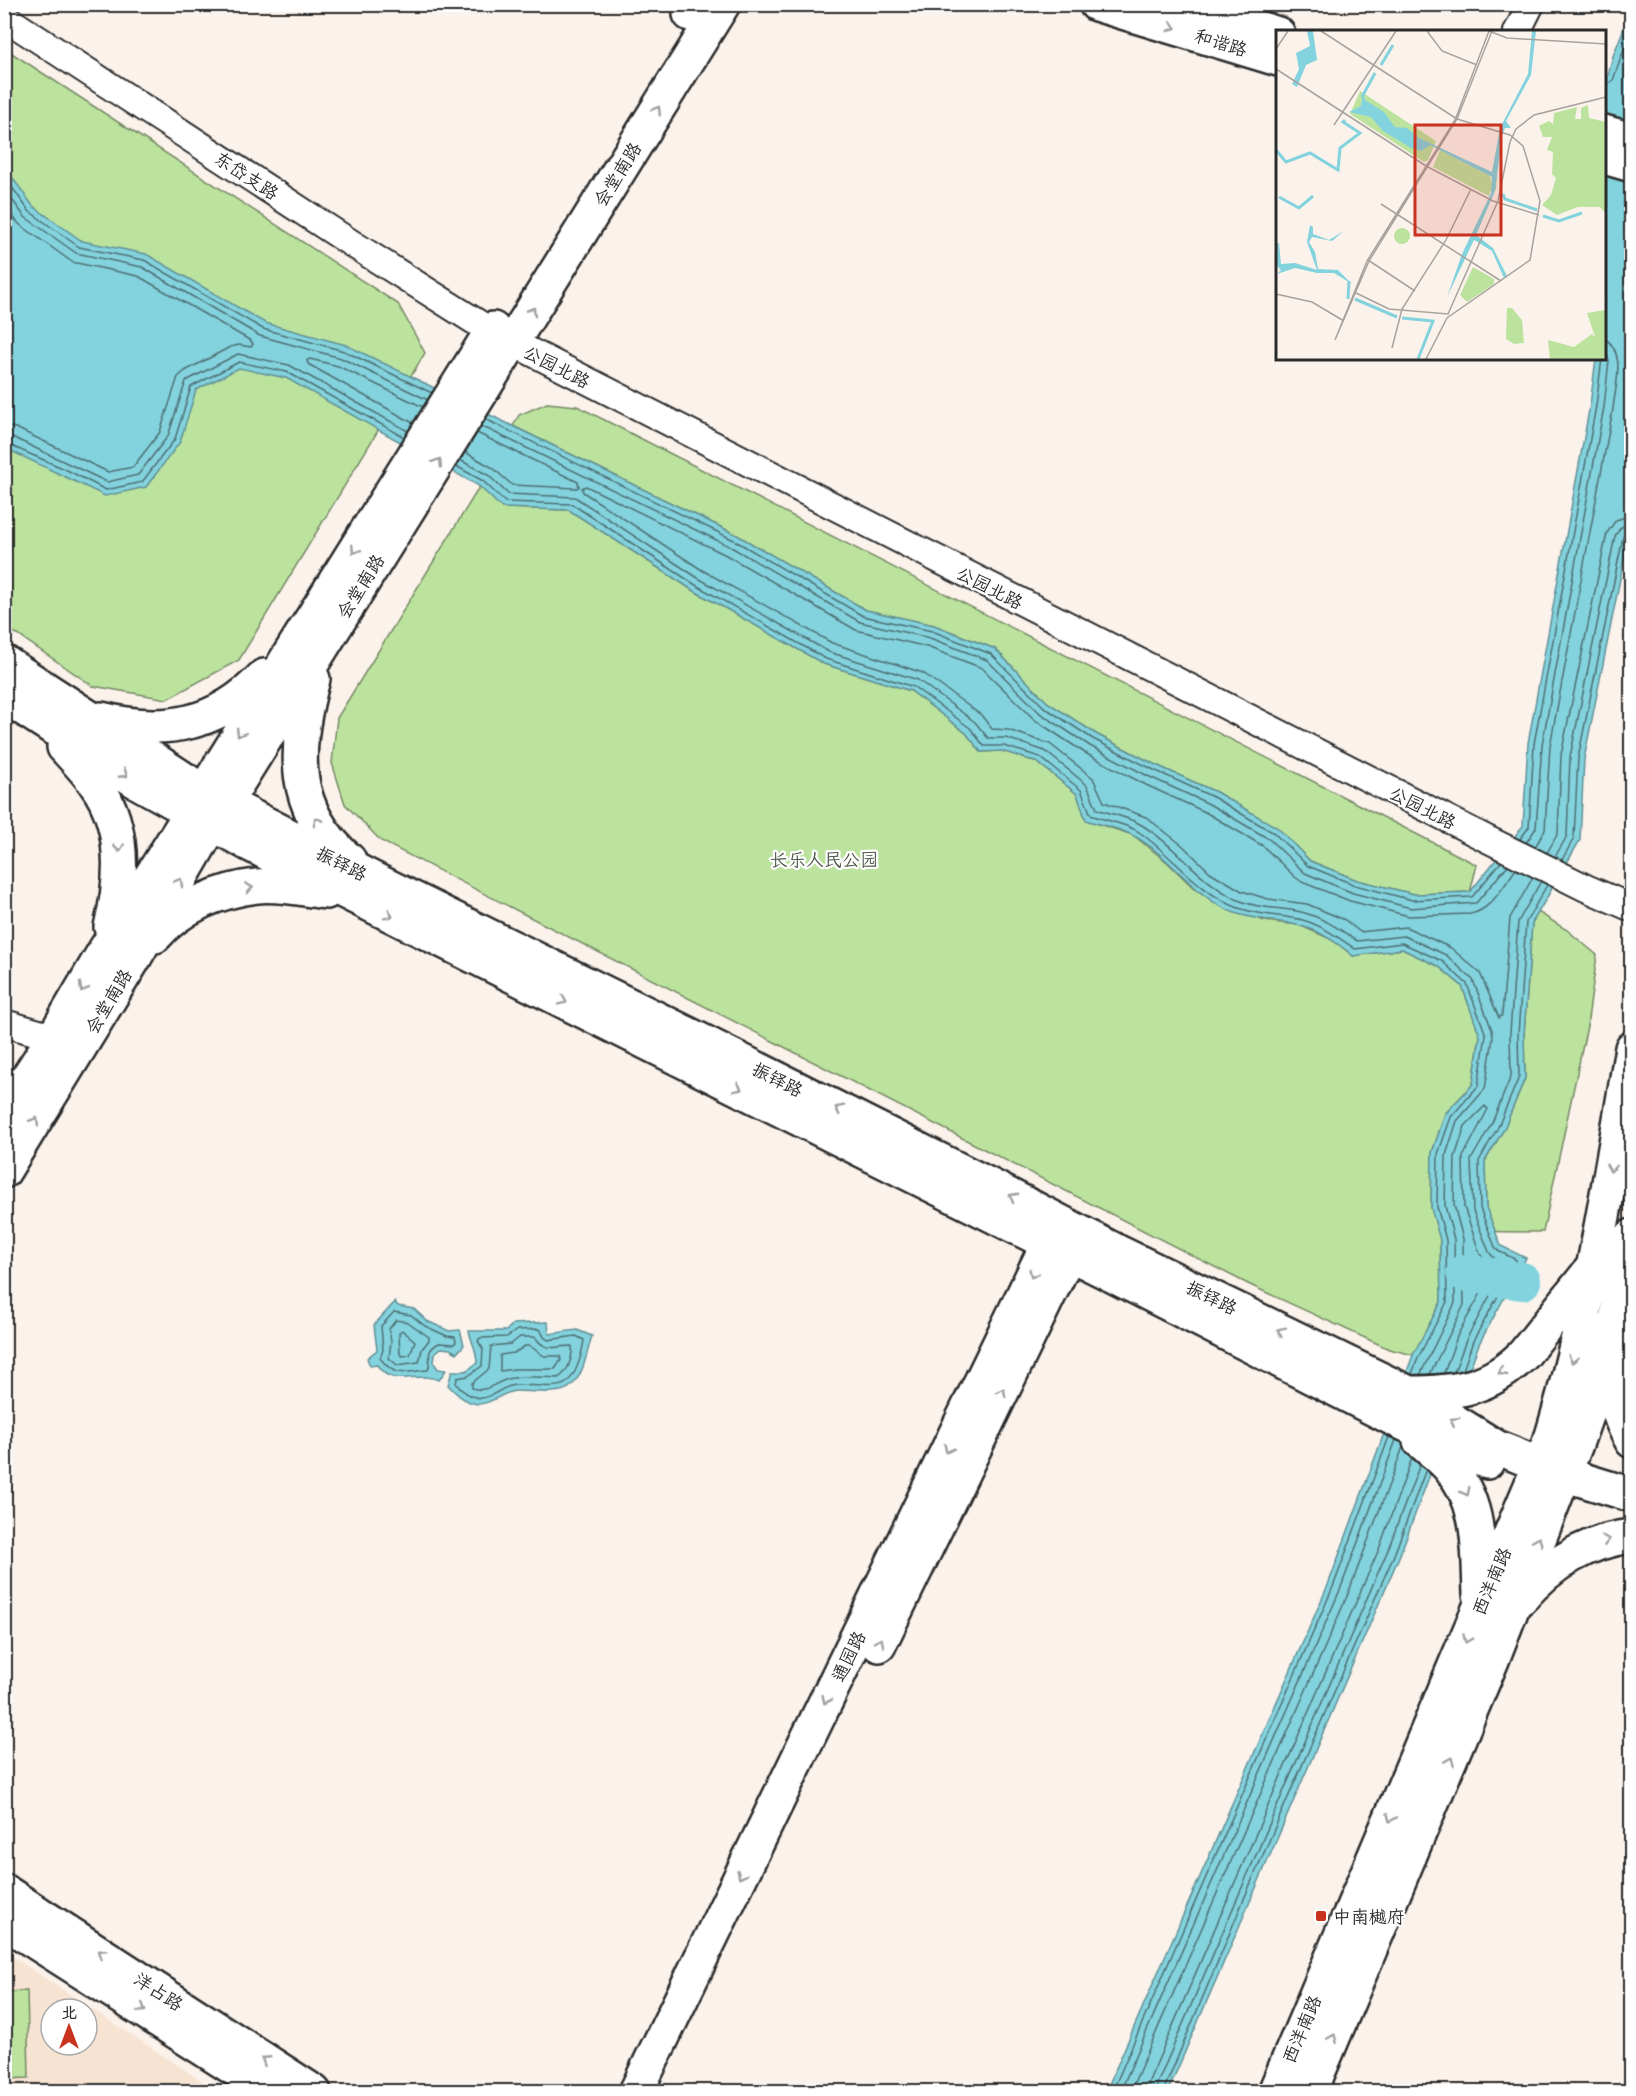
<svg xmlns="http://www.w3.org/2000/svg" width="1636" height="2096" font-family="Mali,'LXGW WenKai TC',sans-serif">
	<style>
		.built { fill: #f6e3d2; fill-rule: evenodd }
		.green { fill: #bce39e; stroke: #748764; stroke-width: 1.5 }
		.water { fill: #83d3de; stroke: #609096; stroke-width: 1.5 }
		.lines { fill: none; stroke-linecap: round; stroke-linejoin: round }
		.shore { stroke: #4e6e73; stroke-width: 1.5 }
		.river { stroke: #83d3de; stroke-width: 38 }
		.minor-casing { stroke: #2b2b2b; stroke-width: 30 }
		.major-casing { stroke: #2b2b2b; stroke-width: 38 }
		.minor { stroke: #fff; stroke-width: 26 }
		.major { stroke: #fff; stroke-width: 33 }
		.oneway { stroke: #a0a0a0 }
		.poi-dot { fill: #c8321e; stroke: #fff; stroke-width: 2 }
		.labels { text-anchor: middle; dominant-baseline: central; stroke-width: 4.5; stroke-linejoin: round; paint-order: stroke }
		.street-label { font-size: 18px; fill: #2b2b2b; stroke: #fff }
		.park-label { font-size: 18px; fill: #4f5948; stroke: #fff }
		.poi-label { font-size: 18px; fill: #2b2b2b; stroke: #fff; text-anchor: start }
		.inset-river { fill: none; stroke: #83d3de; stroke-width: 3 }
		.inset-road { fill: none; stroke: #a8a29e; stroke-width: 1.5 }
		.view { fill: #c8321e; fill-opacity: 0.15; stroke: #c8321e; stroke-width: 3 }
		.inset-edge { fill: none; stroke: #2b2b2b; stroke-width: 3 }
	</style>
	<rect width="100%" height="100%" fill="#fbf2eb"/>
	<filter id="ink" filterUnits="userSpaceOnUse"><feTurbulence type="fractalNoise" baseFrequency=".0167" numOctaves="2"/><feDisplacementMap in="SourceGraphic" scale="12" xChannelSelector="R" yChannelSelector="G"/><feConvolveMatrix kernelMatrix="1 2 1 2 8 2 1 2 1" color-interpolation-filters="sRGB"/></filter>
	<g filter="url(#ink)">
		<!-- built -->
		<path class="built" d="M5 1952 217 2091H5ZM51 2009H87V2045H51Z"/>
		<!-- green -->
		<path class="green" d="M4 48 398 304 425 353 239 660 167 699 93 686 5 626Z
			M547 403 577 406 1477 865 1470 892 1414 894 1357 880 1310 861 1277 828 1216 792 1156 765 1096 734 1047 702 995 649 934 625 866 610 737 535 513 426 519 415Z
			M480 486 502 508 569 510 691 589 824 664 911 691 966 733 981 752 1002 751 1037 762 1077 794 1086 820 1133 835 1167 862 1196 890 1264 921 1299 925 1335 941 1353 956 1402 949 1438 966 1462 986 1480 1035 1473 1084 1445 1114 1432 1153 1431 1208 1486 1206 1485 1161 1504 1129 1525 1078 1524 1034 1532 923 1538 912 1567 930 1597 955 1587 1026 1543 1232 1438 1231 1440 1240 1441 1302 1413 1355 1389 1349 1250 1285 381 841 345 804 332 763 337 718Z
			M27 1991 29 2078 5 2079V1992Z"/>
		<!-- water -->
		<path class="water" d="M1631 10V524L1584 759 1580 840 1532 923 1524 1034 1525 1078 1504 1129 1485 1161 1486 1207 1501 1246 1526 1258 1479 1344 1399 1557 1168 2091H1106L1328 1585 1413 1355 1441 1302 1440 1240 1431 1208 1432 1153 1445 1114 1473 1084 1480 1036 1462 986 1438 966 1402 949 1353 956C1337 942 1318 930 1297 925 1277 920 1255 920 1235 913 1194 898 1171 856 1134 836 1120 828 1101 825 1086 820L1077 794 1037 762 1002 751 981 752 966 733 911 691 824 664 691 589 569 510 502 508 479 486 286 378 239 368 196 390 180 442 146 487 105 496 5 448 4 166 33 206 82 241 146 254 265 323 346 345 737 535 866 610 934 625 995 649 1047 702 1096 734 1156 765 1216 792 1278 828 1310 861 1357 880 1414 894 1470 892 1523 826 1528 743 1590 405 1596 359 1604 358 1605 87 1613 56Z
			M395 1302 398 1306 414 1309 427 1321 449 1331 460 1330 464 1345 457 1353 450 1349 441 1348 435 1353 434 1363 438 1369 446 1370 439 1380C417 1370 393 1390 377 1365L370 1366 367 1358 377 1350 374 1325Z
			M548 1322 549 1334 577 1330 592 1336C587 1351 584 1375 571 1386 561 1396 532 1391 517 1391 503 1391 493 1404 478 1404 465 1403 457 1394 448 1385L452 1371H466L477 1363C477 1350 472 1344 469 1331H506L513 1324Z"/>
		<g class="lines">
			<!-- shore -->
			<path class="shore" d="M1604 84 1609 83 1613 80 1632 27
				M4 176 29 211 79 247 144 260 263 329 344 351 432 393
				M4 189 25 217 76 253 142 267 260 336 341 358 428 400
				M4 205 19 224 72 262 138 276 251 341 253 344 251 347 239 345 230 347 185 371 178 377 160 432 133 467 108 472 16 428 4 426
				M485 419 734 540 863 616 932 631 991 654 1044 707 1093 739 1154 770 1213 797 1274 833 1308 866 1355 885 1412 900 1472 897 1501 862
				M413 423 308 364 307 360 310 359 338 366 423 407
				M481 426 731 547 860 622 930 638 987 660 1040 713 1090 746 1150 777 1209 804 1269 839 1305 873 1353 893 1411 908 1476 903 1508 865
				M4 435 12 437 107 482 138 475 168 436 186 381 238 354 289 365 408 431
				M4 443 65 469 106 490 142 482 175 439 191 387 239 362 287 372 404 437
				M465 452 493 468 512 485 576 488 579 487 578 482 477 433
				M460 460 488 475 508 494 575 497 698 578 829 652 918 680 975 722 988 738H1006L1045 751 1087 785 1097 809C1111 814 1128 817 1140 824 1176 845 1199 882 1238 900 1258 909 1280 907 1301 912 1322 917 1340 929 1357 941L1404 936 1446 955 1473 980 1492 1030 1493 1038 1485 1089 1457 1121 1446 1155 1445 1206 1454 1239 1455 1303 1420 1375
				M456 466 483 481 505 502 572 504 694 584 826 659 914 687 970 728 984 746H1004L1040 757 1081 790 1091 815C1106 821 1126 823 1139 832 1172 855 1198 892 1236 907 1256 915 1278 915 1299 919 1320 924 1338 937 1355 949L1402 943 1442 961 1467 984 1486 1035 1478 1086 1451 1117 1438 1154 1437 1207 1446 1240 1447 1302 1418 1358 1412 1374
				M1520 839 1529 827 1534 744 1596 406 1602 358
				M1526 843 1536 828 1542 745 1604 407 1609 360 1604 349
				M1535 847 1545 830 1550 746 1613 409C1615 387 1627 352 1604 338
				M1547 853 1558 833 1561 755 1607 533 1616 520 1632 515
				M1555 857 1567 836 1570 757 1615 536 1621 527 1632 524
				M1562 860 1574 838 1578 758 1623 537 1626 533 1632 532
				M1516 869C1504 885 1491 911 1470 914L1409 916 1350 901 1302 882 1295 877 1263 846 1205 812 1146 785 1085 753 1035 720 982 668 927 647 856 630 726 555 586 486 582 488 583 492 702 570 832 643 923 673 981 715 992 729 1008 730 1050 744 1093 778 1104 802 1146 817 1182 845 1210 872 1242 891 1268 899 1307 904 1345 920 1360 932 1406 927 1451 948 1480 973 1499 1018 1502 1015 1510 918 1533 877
				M394 1312 411 1315 425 1326 447 1336 455 1337 456 1342 454 1344 439 1343C423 1352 433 1357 428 1370 404 1371 397 1380 380 1358L383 1350 381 1326Z
				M396 1320 408 1322 429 1337V1340L422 1349 419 1362 397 1365 389 1358 391 1341 389 1329Z
				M540 1329 544 1337 548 1340 576 1336 584 1340C582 1353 577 1374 566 1383 557 1390 527 1384 515 1385 502 1386 493 1398 480 1398 469 1397 462 1391 456 1384L457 1378 468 1376 482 1366 483 1349 478 1341 480 1338 507 1337 517 1330Z
				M402 1330 415 1341 410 1355 402 1356 400 1354 399 1333Z
				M520 1337H535C546 1353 556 1346 572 1346 573 1357 568 1373 558 1378 544 1377 527 1376 513 1378 498 1379 488 1394 472 1388V1383L489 1369 491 1346 511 1344Z
				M525 1346H530L544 1356H560L561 1360 555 1369H515L500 1371V1355L514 1353Z
				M1463 1370 1473 1341 1517 1262 1515 1259 1498 1251 1495 1247 1480 1208 1479 1161 1498 1127 1519 1077 1518 1034 1526 922 1547 885
				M1454 1372 1467 1338 1506 1266 1505 1263 1494 1258 1489 1252 1473 1211 1471 1160 1492 1123 1511 1076 1510 1033 1518 922 1541 881
				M1430 1374 1464 1305 1463 1239 1454 1205 1455 1157 1465 1126 1485 1106 1488 1109 1463 1157 1464 1207 1480 1254 1494 1270 1458 1334 1444 1373
				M1112 2092 1333 1587 1389 1437
				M1120 2092 1340 1590 1396 1440
				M1130 2092 1348 1594 1403 1447
				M1147 2092 1149 2081 1379 1549 1412 1458
				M1156 2092 1157 2084 1387 1552 1420 1464
				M1163 2092 1249 1887 1394 1555 1426 1469"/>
			<!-- river -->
			<path class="river" d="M1465 1273 1522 1281"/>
			<!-- minor casing -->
			<g class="minor-casing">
				<path id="minor" d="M4 17 351 243 492 332 1489 840 1586 888 1632 908
					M1517 32 1531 4
					M4 1023 70 1042"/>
			</g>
			<!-- major casing -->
			<g class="major-casing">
				<path id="major" d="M1096 4 1278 59
					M1177 4 1278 34
					M690 14 692 4
					M1604 132 1632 140
					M1604 157 1632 165
					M4 662 204 792 371 878 688 1034 997 1189 1116 1251 1409 1393 1496 1447 1563 1474 1632 1495
					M313 679C294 749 289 808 349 860
					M4 696 134 780 249 844 1106 1272 1396 1420 1487 1462
					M101 719C165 735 218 725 264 676
					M64 747C75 759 86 770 95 783 126 825 123 879 111 927
					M155 936C180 907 220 890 257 886 279 884 304 889 326 892
					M4 1114 54 1037 105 950 493 329
					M4 1171 132 962 212 824 723 4
					M1614 1357C1615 1392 1613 1409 1632 1441
					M1409 1393C1455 1393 1490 1389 1524 1354L1590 1271
					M1420 1441C1429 1449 1440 1457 1448 1466 1482 1502 1478 1549 1480 1594
					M1521 1598C1551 1564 1586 1541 1632 1536
					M879 1645 1078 1235
					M4 1891 314 2092
					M4 1922 271 2092
					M636 2092 1058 1223
					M1275 2092 1552 1436C1590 1309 1610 1178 1632 1048
					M1310 2092 1492 1660 1576 1444 1593 1396 1617 1316 1632 1236"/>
			</g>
			<!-- minor -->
			<use href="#minor" class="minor"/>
			<!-- major -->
			<use href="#major" class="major"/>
		</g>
		<!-- one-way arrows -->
		<defs><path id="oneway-chevron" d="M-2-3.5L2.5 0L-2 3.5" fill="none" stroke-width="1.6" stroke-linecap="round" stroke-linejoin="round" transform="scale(1.5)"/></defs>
		<g class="oneway">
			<use href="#oneway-chevron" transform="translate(1172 27) rotate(17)"/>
			<use href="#oneway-chevron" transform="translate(657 110) rotate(-58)"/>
			<use href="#oneway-chevron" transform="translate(532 311) rotate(-58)"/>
			<use href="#oneway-chevron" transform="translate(438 462) rotate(-58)"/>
			<use href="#oneway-chevron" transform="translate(355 550) rotate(122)"/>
			<use href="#oneway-chevron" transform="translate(240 733) rotate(122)"/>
			<use href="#oneway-chevron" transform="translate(124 774) rotate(33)"/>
			<use href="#oneway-chevron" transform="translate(317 821) rotate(-120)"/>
			<use href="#oneway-chevron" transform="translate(119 848) rotate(84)"/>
			<use href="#oneway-chevron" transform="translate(179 882) rotate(-60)"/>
			<use href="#oneway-chevron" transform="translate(249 888) rotate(-9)"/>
			<use href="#oneway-chevron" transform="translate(389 915) rotate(26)"/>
			<use href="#oneway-chevron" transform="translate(83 988) rotate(120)"/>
			<use href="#oneway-chevron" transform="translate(563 1001) rotate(26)"/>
			<use href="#oneway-chevron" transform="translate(738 1088) rotate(26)"/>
			<use href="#oneway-chevron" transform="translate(839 1109) rotate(-153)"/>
			<use href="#oneway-chevron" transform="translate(35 1121) rotate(-59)"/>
			<use href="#oneway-chevron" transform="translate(1611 1168) rotate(99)"/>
			<use href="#oneway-chevron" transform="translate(1013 1197) rotate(-152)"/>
			<use href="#oneway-chevron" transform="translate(1033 1274) rotate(116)"/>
			<use href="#oneway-chevron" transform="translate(1281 1331) rotate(-154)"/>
			<use href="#oneway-chevron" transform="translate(1573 1359) rotate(103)"/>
			<use href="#oneway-chevron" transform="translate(1502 1372) rotate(149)"/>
			<use href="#oneway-chevron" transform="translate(1002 1392) rotate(-64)"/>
			<use href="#oneway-chevron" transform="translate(1454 1421) rotate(-148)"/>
			<use href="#oneway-chevron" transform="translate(948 1449) rotate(116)"/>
			<use href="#oneway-chevron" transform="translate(1466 1492) rotate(63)"/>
			<use href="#oneway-chevron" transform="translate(1606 1540) rotate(-14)"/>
			<use href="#oneway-chevron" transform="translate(1538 1541) rotate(-68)"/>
			<use href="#oneway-chevron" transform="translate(1467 1639) rotate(113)"/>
			<use href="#oneway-chevron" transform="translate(880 1642) rotate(-64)"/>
			<use href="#oneway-chevron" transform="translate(826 1700) rotate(116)"/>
			<use href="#oneway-chevron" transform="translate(1450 1761) rotate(-67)"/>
			<use href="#oneway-chevron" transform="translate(1391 1818) rotate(113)"/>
			<use href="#oneway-chevron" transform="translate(741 1875) rotate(116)"/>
			<use href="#oneway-chevron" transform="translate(101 1953) rotate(-147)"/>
			<use href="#oneway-chevron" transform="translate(142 2009) rotate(32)"/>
			<use href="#oneway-chevron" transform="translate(1333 2038) rotate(-67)"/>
			<use href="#oneway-chevron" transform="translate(265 2060) rotate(-147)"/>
		</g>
	</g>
	<!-- markers -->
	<rect class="poi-dot" x="1315" y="1910" width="12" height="12" rx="3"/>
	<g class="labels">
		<!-- street labels -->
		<g class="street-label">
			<text transform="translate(1221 42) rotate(17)">和谐路</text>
			<text transform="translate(617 174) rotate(-58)">会堂南路</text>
			<text transform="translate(247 175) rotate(33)">东岱支路</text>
			<text transform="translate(557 366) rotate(27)">公园北路</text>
			<text transform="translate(360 586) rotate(-58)">会堂南路</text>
			<text transform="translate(990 587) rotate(27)">公园北路</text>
			<text transform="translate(1423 807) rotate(27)">公园北路</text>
			<text transform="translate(342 863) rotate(27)">振铎路</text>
			<text transform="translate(108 1001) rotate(-59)">会堂南路</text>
			<text transform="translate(778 1079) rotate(27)">振铎路</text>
			<text transform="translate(1212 1297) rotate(26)">振铎路</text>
			<text transform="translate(1491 1581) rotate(-67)">西洋南路</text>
			<text transform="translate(848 1656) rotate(-64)">通园路</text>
			<text transform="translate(159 1991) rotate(33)">洋占路</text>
			<text transform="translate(1301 2029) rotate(-67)">西洋南路</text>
		</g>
		<!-- park labels -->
		<g class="park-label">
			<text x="824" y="859">长乐人民公园</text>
		</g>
		<!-- poi labels -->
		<g class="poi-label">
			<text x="1333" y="1916">中南樾府</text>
		</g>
	</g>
	<!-- overview -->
	<g transform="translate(1276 30)">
		<rect width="330" height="330" fill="#fbf2eb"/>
		<path d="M84 61 160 111 152 130 148 132 74 84ZM312 75 313 88 330 92V184L324 177H302L281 185 266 175 275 165 280 148 276 144 277 122 271 120 276 107H267L263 96 273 91 277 94 278 83 301 77 299 89H305V78ZM164 120 214 146 217 156 221 144 220 160H215L213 166 157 137ZM118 206a8 8 0 1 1 16 0a8 8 0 1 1-16 0ZM197 237 218 249V254L191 272 184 265ZM330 273V329H274L272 310 298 317 316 304 319 307 311 283 329 280ZM231 278H236L246 290 248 313 238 314 230 309Z" fill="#bce39e"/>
		<path d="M31 1H37L41 30 30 35 21 57 16 54 23 39 20 23 34 16ZM256 1H260L255 45 230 91 235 98H229L226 106 219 161 200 205 217 218 231 246 228 248 216 221 198 210 171 267 186 224 215 163 216 147 154 115 145 121 135 118 107 101 95 87 73 82 85 76 87 64 89 70 108 82 119 97 131 98 143 108 216 142 224 98 252 44ZM34 195 37 197V204L53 210 68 201 56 211 36 207 33 212 39 222 42 239 62 240 76 254 58 243H41L19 238 1 244 5 240 0 235V214L3 213 5 234 19 233 41 240 31 212Z" fill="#83d3de"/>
		<path class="inset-river" d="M105 35 117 15M86 67 99 43M0 120 10 132 34 123 62 140 64 118 84 103 67 92 69 90M227 164 229 169 261 180M3 167 23 178 37 166M267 186 283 191 306 183M72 269 73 251M79 269 121 287M126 288 157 291 142 329"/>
		<path class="inset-road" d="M45 1 181 89 234 105 247 116 264 171 254 230 171 288 150 329M151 1 166 21 201 35M213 1 179 90 91 231 59 310 93 231 181 89 216 1M213 1 231 8 330 14M0 19 12 1M0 39 150 136 217 171 263 185M58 95 120 1M105 174 225 251M92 230 139 261M78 262 113 279 172 284 222 171 234 112 240 99 258 85 330 67M0 264 36 272 68 291M116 318 126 279 170 210 195 159"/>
		<path class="view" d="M139 95H225V205H139Z"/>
		<rect width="330" height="330" class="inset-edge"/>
	</g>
	<!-- margin -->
	<rect width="1636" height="2096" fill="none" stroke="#fff" stroke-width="24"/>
	<rect x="12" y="12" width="1612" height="2072" fill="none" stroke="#2b2b2b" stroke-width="2" filter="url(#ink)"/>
	<!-- north arrow -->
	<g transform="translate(69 2027)"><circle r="28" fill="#ffffff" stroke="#aaaaaa" stroke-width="1.5"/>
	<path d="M0-4.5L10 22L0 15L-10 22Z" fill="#c8321e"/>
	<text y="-9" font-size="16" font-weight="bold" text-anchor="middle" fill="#2b2b2b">北</text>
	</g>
</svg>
